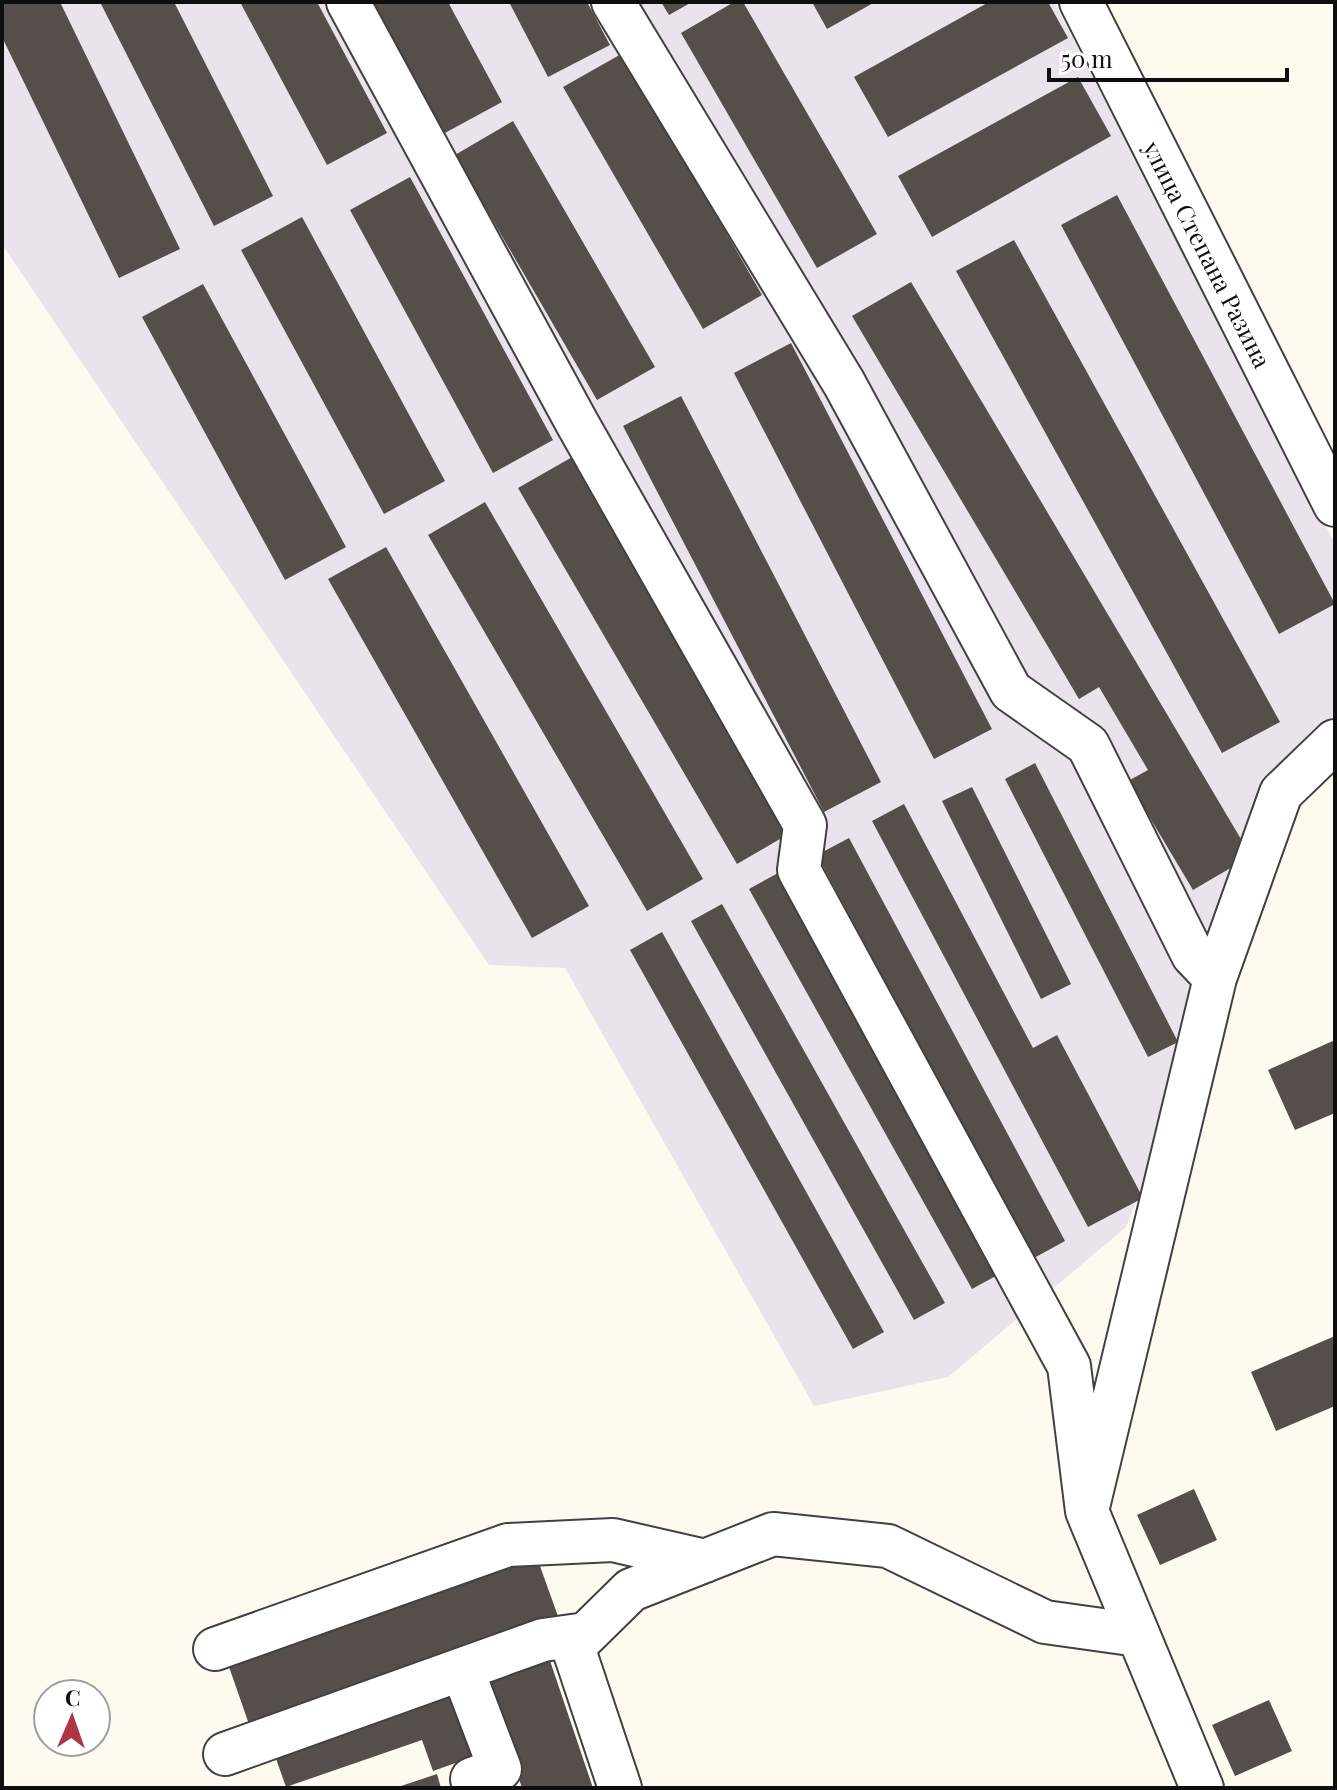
<svg xmlns="http://www.w3.org/2000/svg" width="1337" height="1790" font-family="'Playfair Display',serif">
	<style>
		.industrial { fill: #eae3eb }
		.building { fill: #554e4b }
		.lines { fill: none; stroke-linecap: round; stroke-linejoin: round }
		.minor-casing { stroke: #414141; stroke-width: 46 }
		.minor { stroke: #fff; stroke-width: 42 }
		.labels { text-anchor: middle; dominant-baseline: central; stroke-width: 8; stroke-linejoin: round; paint-order: stroke }
		.street-label { font-size: 24px; fill: #0e0e0e; stroke: #fff }
	</style>
	<rect width="100%" height="100%" fill="#fdfaf0"/>
	<!-- industrial -->
	<path class="industrial" d="M2 2H1054L1335 544V742L1271 836 1185 1081 1126 1227 948 1377 814 1406 565 968 489 965 3 246Z"/>
	<!-- building -->
	<path class="building" d="M2 2H60L180 249 119 278 2 37Z
		M100 2H174L273 196 214 226Z
		M240 2H317L387 133 327 165Z
		M371 2H448L502 102 443 134Z
		M509 2H587L610 45 548 77Z
		M661 2H692L669 15Z
		M734 2H743L877 234 817 268 681 33Z
		M812 2H875L827 29Z
		M989 2H1048L1068 38 888 137 854 77Z
		M623 53 762 295 703 329 563 87Z
		M1078 77 1111 136 932 237 898 176Z
		M513 121 655 367 597 400 455 155Z
		M410 177 553 440 493 473 350 210Z
		M1117 195 1335 604 1279 634 1061 225Z
		M302 217 445 481 384 514 241 250Z
		M1014 240 1280 722 1222 753 956 271Z
		M911 282 1251 856 1193 890 1128 781 1148 770 1099 687 1079 699 852 316Z
		M203 284 346 547 285 580 142 317Z
		M791 343 992 729 934 759 734 373Z
		M681 396 881 782 824 812 623 426Z
		M574 456 792 832 737 864 518 488Z
		M485 502 703 879 647 911 428 535Z
		M386 547 589 906 532 938 328 579Z
		M1035 763 1178 1042 1148 1057 1005 779Z
		M972 787 1071 984 1041 999 942 801Z
		M904 804 1033 1048 1057 1035 1143 1198 1088 1227 872 821Z
		M849 838 1065 1241 1034 1258 817 855Z
		M780 872 1003 1272 972 1289 749 889Z
		M722 904 945 1303 914 1320 691 921Z
		M662 932 884 1332 853 1349 630 950Z
		M1335 1040V1113L1295 1130 1268 1070Z
		M1335 1336V1406L1276 1431 1251 1372Z
		M1194 1489 1217 1540 1160 1565 1137 1515Z
		M536 1555 559 1619 250 1727 228 1664Z
		M543 1640 593 1788H522L480 1662Z
		M459 1691 481 1754 433 1771 422 1740 286 1787 275 1756Z
		M1269 1700 1292 1751 1235 1776 1212 1725Z
		M437 1774 441 1788H398V1787Z"/>
	<g class="lines">
		<!-- minor casing -->
		<g class="minor-casing">
			<path id="minor" d="M348 2 577 423 805 825 799 870 1069 1366 1087 1511
				M613 2 844 383 1011 691 1088 745 1193 955 1215 978
				M1081 2 1335 505
				M215 1649 508 1545 613 1540 705 1561
				M462 1669 500 1769 472 1779 475 1788
				M225 1754 543 1640 586 1634
				M620 1788 573 1647 631 1590 773 1534 888 1546 1045 1622 1138 1635
				M1202 1788 1087 1511 1215 978 1281 793 1335 741"/>
		</g>
		<!-- minor -->
		<use href="#minor" class="minor"/>
	</g>
	<g class="labels">
		<!-- street labels -->
		<g class="street-label">
			<text transform="translate(1208 254) rotate(63)">улица Степана Разина</text>
		</g>
	</g>
	<!-- border -->
	<rect width="1337" height="1790" fill="none" stroke="#0e0e0e" stroke-width="8"/>
	<!-- north arrow -->
	<g transform="translate(72 1718) rotate(2)"><circle r="38" fill="#ffffff" stroke="#9f9f9f" stroke-width="2"/>
	<path d="M0-6L14 30L0 20L-14 30Z" fill="#ad3645"/>
	<text y="-12" font-size="22" font-weight="bold" text-anchor="middle" fill="#0e0e0e">С</text>
	</g>
	<!-- scale -->
	<path d="M1049 68v12h238v-12" fill="none" stroke="#0e0e0e" stroke-width="4"/>
	<text x="1061" y="68" font-size="24" fill="#0e0e0e" stroke="#ffffff" stroke-width="6" paint-order="stroke">50 m</text>
</svg>
